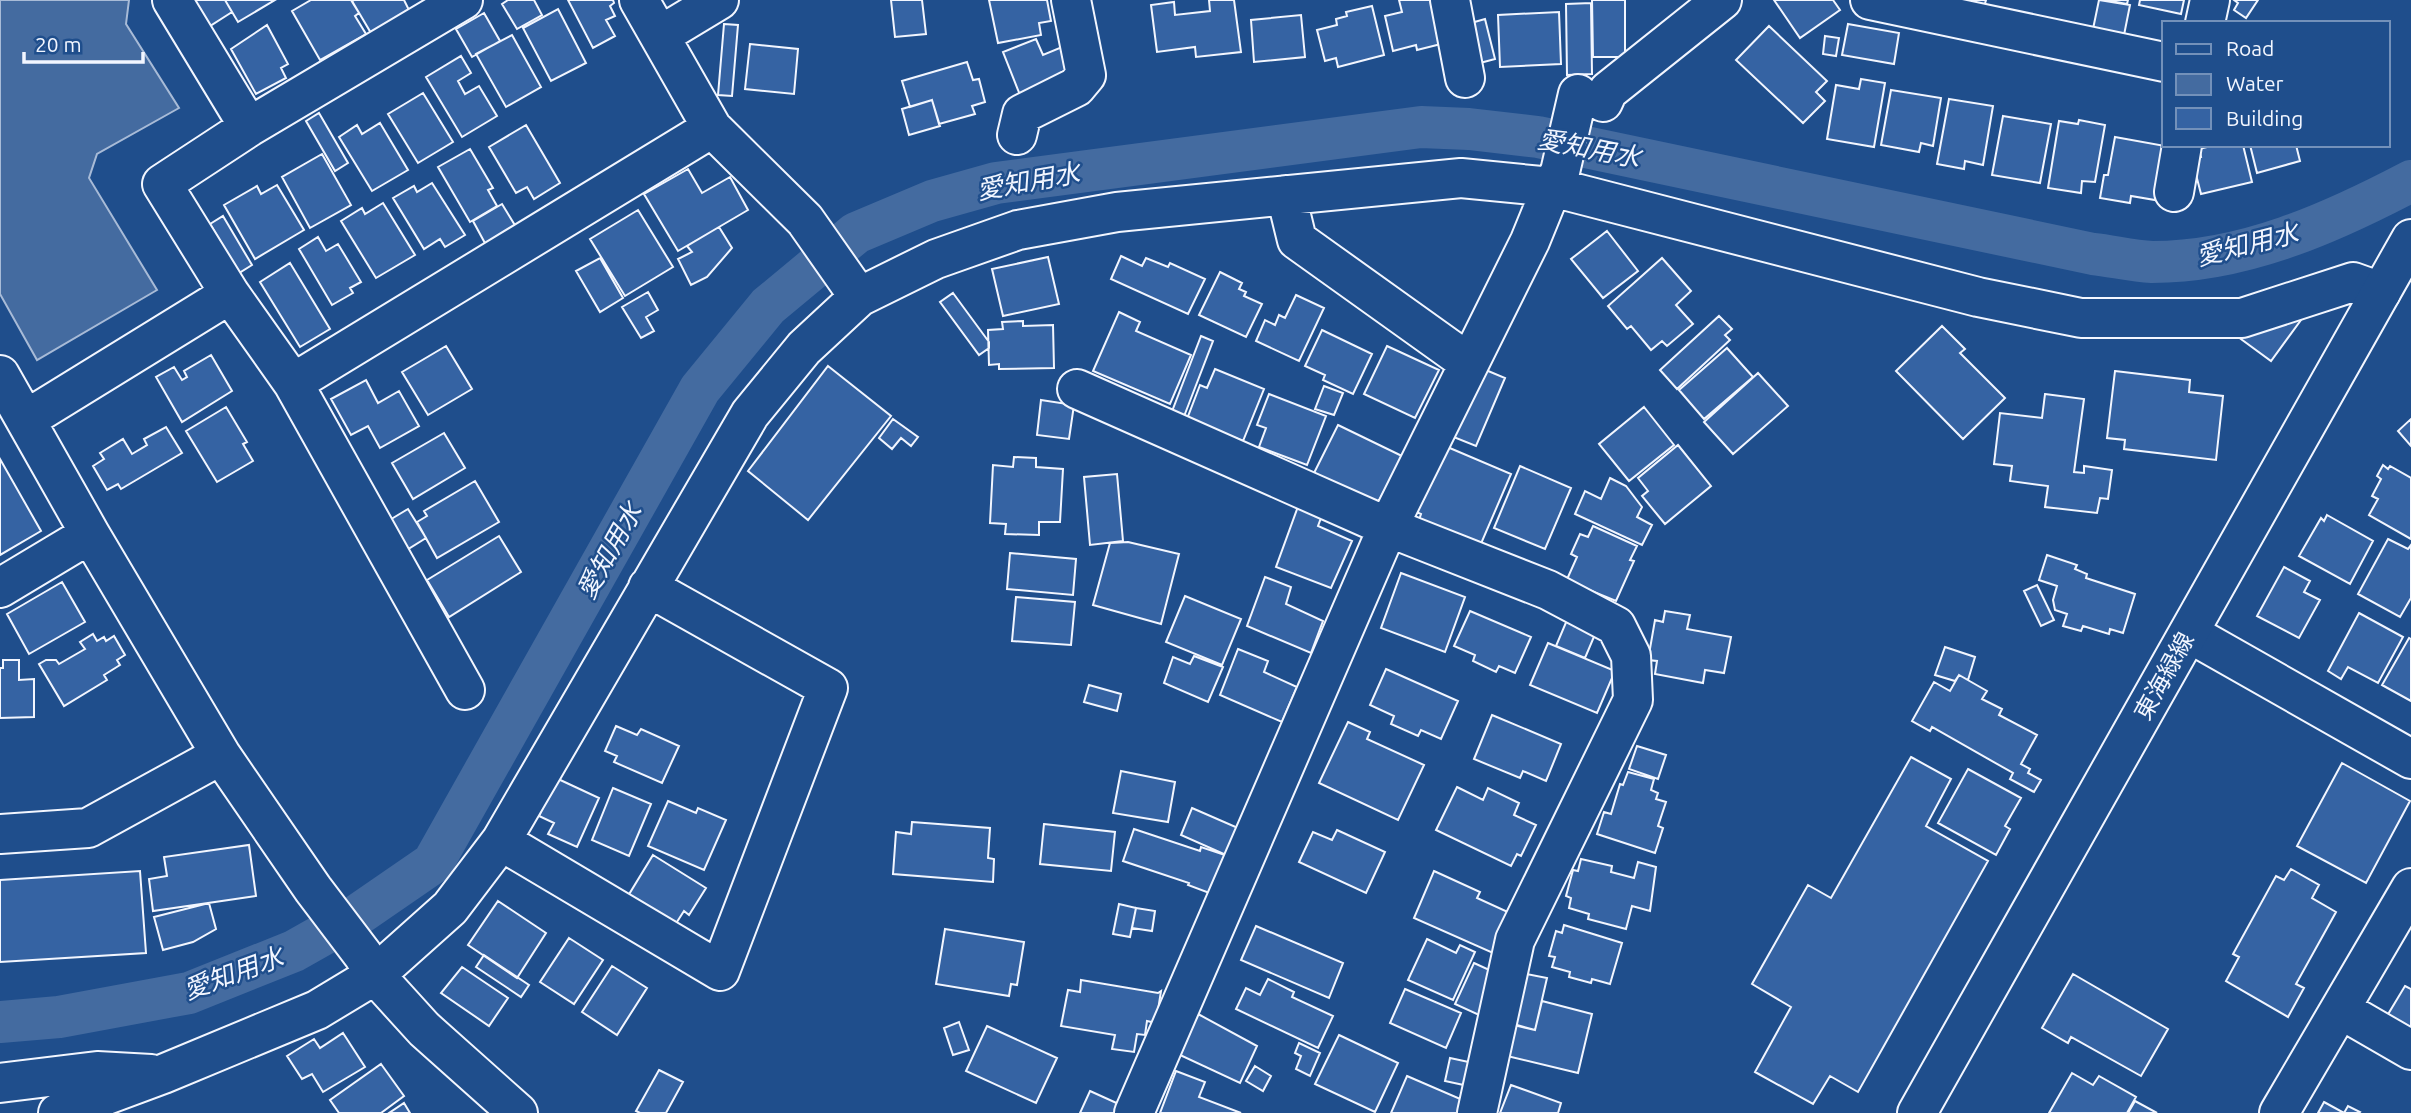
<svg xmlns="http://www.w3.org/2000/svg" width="2411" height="1113" font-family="Ubuntu,'Noto Sans JP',sans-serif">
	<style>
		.water { fill: #446ba0; stroke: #a8bbd7; stroke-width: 2 }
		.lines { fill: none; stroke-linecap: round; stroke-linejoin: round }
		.canal { stroke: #446ba0; stroke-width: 42 }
		.building { fill: #3563a3; stroke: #f2f6ff; stroke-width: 2 }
		.minor-casing { stroke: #f2f6ff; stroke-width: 42 }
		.major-casing { stroke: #f2f6ff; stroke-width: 42 }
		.minor { stroke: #1f4e8c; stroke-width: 38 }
		.major { stroke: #1f4e8c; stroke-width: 38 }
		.labels { text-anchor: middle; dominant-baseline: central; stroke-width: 5; stroke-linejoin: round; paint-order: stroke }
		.street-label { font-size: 24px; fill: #f2f6ff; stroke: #1f4e8c }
		.water-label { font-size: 26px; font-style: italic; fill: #f2f6ff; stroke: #1f4e8c }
	</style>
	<rect width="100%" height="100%" fill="#1f4e8c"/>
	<!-- water -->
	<path class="water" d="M0 0H129L126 24 179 108 97 154 89 178 157 290 37 360 0 294Z"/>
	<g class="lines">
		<!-- canal -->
		<path class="canal" d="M0 1022 59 1017 189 993 294 951 356 916 433 863 700 389 768 306 856 233 932 201 996 183 1421 127 1469 129 1538 137 2093 254C2112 256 2132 261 2152 262 2244 262 2331 223 2411 181"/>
	</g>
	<!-- building -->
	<path class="building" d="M194 0H225L232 12 210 26Z
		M225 0H275L238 22Z
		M311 0H351L359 13 355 16 366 34 320 60 292 11Z
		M354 0H404L409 10 371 33 352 1Z
		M508 0H534L542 15 517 29 502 4Z
		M568 0H613L614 3 610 6 615 16 606 20 615 36 593 48Z
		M891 0H922L926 34 895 37Z
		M989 0H1047L1051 21 1039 23 1041 35 998 43Z
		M1209 0H1234L1241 52 1196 57 1195 47 1157 52 1151 5 1174 2 1175 15 1210 11Z
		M1399 0H1435L1445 43 1417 50 1416 45 1393 51 1385 16 1402 12Z
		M1592 0H1625V57H1593Z
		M1774 0H1833L1840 10 1800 38Z
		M1941 0H1986L1984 7Z
		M2099 0 2130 5 2124 35 2093 29Z
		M2105 0H2128L2127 4Z
		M2140 0H2184L2181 14 2139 5Z
		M2234 0H2258L2246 18 2234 10 2238 3Z
		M1591 3 1592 74 1567 75 1566 4Z
		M1372 6 1384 55 1338 67 1336 58 1325 61 1317 30 1337 25 1336 19 1347 16 1346 12Z
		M558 9 586 63 551 81 523 28Z
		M1559 12 1561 64 1500 67 1498 15Z
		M484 13 500 41 472 57 456 29Z
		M1301 15 1305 57 1254 62 1251 20Z
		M1485 19 1495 59 1480 63 1471 23Z
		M724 24 738 25 732 96 718 95Z
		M1848 24 1899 33 1894 64 1842 55Z
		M267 25 288 64 281 68 286 78 256 94 231 49Z
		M1769 26 1827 81 1816 92 1825 101 1803 123 1736 60Z
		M512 35 541 87 506 107 476 54Z
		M1825 36 1839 38 1836 56 1823 54Z
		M1036 39 1043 55 1062 47 1073 73 1020 95 1003 52Z
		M750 44 798 49 794 94 745 89Z
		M461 56 471 73 458 81 465 94 479 86 497 116 462 137 426 77Z
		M967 62 973 80 979 79 985 102 972 106 975 114 939 124 932 100 910 107 902 81Z
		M1861 79 1885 83 1874 147 1827 139 1836 85 1859 89Z
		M1891 90 1941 98 1933 146 1921 143 1919 152 1881 145Z
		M423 93 453 142 418 163 388 114Z
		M1949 99 1993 106 1983 165 1965 161 1964 169 1937 164Z
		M932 100 940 126 909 135 902 109Z
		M319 113 348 163 335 171 306 121Z
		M2003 116 2051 124 2040 183 1992 175Z
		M2079 120 2105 125 2095 182 2082 181 2081 193 2048 188 2059 121 2078 124Z
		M380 123 408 170 372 191 339 137 357 125 362 134Z
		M526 125 560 183 534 199 527 187 516 193 489 147Z
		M2115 137 2165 146 2155 200 2131 196 2130 203 2100 198 2104 175H2108Z
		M2215 145H2243L2252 182 2201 194 2192 159 2201 157 2199 149Z
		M2250 145H2296L2300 161 2257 173Z
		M470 149 493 188 488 190 497 206 470 222 438 167Z
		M322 154 351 205 310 228 282 177Z
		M688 169 702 193 730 177 748 210 678 251 644 194Z
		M432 183 465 235 445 247 440 239 424 249 393 198 414 186 417 192Z
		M277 185 304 230 255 259 224 205 257 186 261 194Z
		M383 203 415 255 376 278 341 221 362 208 365 214Z
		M502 204 516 227 486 245 473 221Z
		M638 210 673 267 625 296 590 239Z
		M223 216 252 265 239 273 210 224Z
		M719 227 732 248 707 277 691 285 678 259 692 252 687 246Z
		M1607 231 1638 271 1603 298 1571 259Z
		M318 237 326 251 338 244 361 282 350 288 353 293 332 305 299 249Z
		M1121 256 1142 266 1146 258 1168 267 1170 263 1205 279 1188 314 1111 279Z
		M1048 257 1059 304 1003 316 992 269Z
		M600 258 623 298 600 312 576 271Z
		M1662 258 1691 291 1676 305 1693 324 1667 346 1662 341 1651 350 1631 326 1627 329 1608 306Z
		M290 263 330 329 300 347 260 282Z
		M1220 272 1242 283 1239 289 1246 292 1244 296 1262 304 1246 337 1199 315Z
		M648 292 658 310 646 317 654 331 641 338 622 307Z
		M953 293 989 342V348L979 355 940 302Z
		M1296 295 1324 308 1299 361 1256 341 1265 320 1275 325 1279 315 1285 318Z
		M1119 312 1140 322 1136 331 1191 355 1170 404 1093 371Z
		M2294 315 2301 320 2271 361 2230 331Z
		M1719 316 1732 329 1725 335 1730 340 1677 389 1660 370Z
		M1023 321V326L1053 325 1054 368 999 369V364L989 365 988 330 1003 329 1002 322Z
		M1942 326 1965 349 1960 353 2005 398 1963 439 1896 371Z
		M1322 330 1372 354 1353 394 1323 380 1325 375 1305 366Z
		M1201 336 1213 341 1183 419 1171 414Z
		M446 346 472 389 428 415 402 372Z
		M1387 346 1439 370 1415 418 1364 394Z
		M1727 348 1753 377 1704 419 1679 390Z
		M211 355 232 391 182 422 156 377 174 367 182 380 187 377 184 371Z
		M828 366 891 416 808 520 748 471Z
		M1481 368 1505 378 1476 446 1451 436Z
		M1215 369 1264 389 1243 441 1187 419 1200 385 1207 388Z
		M2115 371 2190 380 2189 392 2223 396 2216 460 2124 449 2125 440 2107 438Z
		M1758 373 1788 406 1733 454 1704 422Z
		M366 380 378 403 399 391 419 426 380 448 368 426 351 435 331 399Z
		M1324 386 1343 393 1334 415 1315 409Z
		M1269 394 1326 416 1307 465 1259 447 1266 428 1257 425Z
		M2045 394 2084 399 2074 472 2084 473V466L2112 470 2108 499 2100 498 2097 513 2045 507 2048 486 2010 481 2012 466 1994 464 2000 413 2042 418Z
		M1041 400 1074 405 1069 439 1037 435Z
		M226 407 247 442 243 444 253 461 217 482 186 431Z
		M1644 407 1674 445 1629 481 1599 444Z
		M893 419 918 437 911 446 901 438 892 449 879 438Z
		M2411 419V446L2398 431Z
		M1338 425 1402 456 1378 503 1314 473Z
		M166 427 182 453 121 489 118 484 107 490 93 466 104 459 100 453 123 439 132 454 147 445 144 439Z
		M444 433 465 468 413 499 392 463Z
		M1678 445 1711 486 1665 524 1642 496 1648 491 1638 478Z
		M1445 446 1511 474 1480 546 1419 520 1421 514 1412 510Z
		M1014 457 1036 458V467L1063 469 1060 522H1039V535L1005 534 1006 524 990 523 993 465 1013 467Z
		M0 459 41 531 0 555Z
		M2383 465 2388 469 2390 466 2411 478V539L2369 515 2378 499 2372 496 2381 479 2377 476Z
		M1520 466 1571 488 1545 549 1494 528Z
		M1117 474 1123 541 1090 545 1084 477Z
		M1610 478 1626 486 1642 507 1637 517 1652 525 1642 545 1575 514 1585 491 1601 499Z
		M475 481 499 522 437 558 417 522 427 516 424 511Z
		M1300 501 1324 510 1318 526 1352 541 1331 588 1276 567Z
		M408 509 426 538 405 551 388 521Z
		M2327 515 2373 541 2350 584 2299 556 2321 518 2324 521Z
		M1593 526 1637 546 1630 560 1634 561 1616 601 1587 589 1584 595 1564 586 1577 557 1571 554 1580 534 1588 537Z
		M499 536 521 572 449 617 427 580Z
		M2388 539 2408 549 2411 545V598L2400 617 2358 594Z
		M1128 542 1179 554 1161 624 1093 605 1110 543Z
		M1010 553 1076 559 1073 595 1007 589Z
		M2047 555 2077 565 2075 569 2087 574 2086 578 2135 594 2123 633 2110 629 2109 634 2083 626 2081 631 2063 626 2067 614 2055 610 2053 600 2057 586 2039 580Z
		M2284 567 2310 581 2304 592 2320 600 2299 638 2257 616Z
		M1401 573 1465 597 1445 652 1381 628Z
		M1265 577 1291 587 1286 604 1323 621 1311 653 1247 626Z
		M62 582 85 622 29 654 7 614Z
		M2037 585 2054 620 2041 626 2024 591Z
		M1185 596 1241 619 1222 665 1166 642Z
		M1016 597 1075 602 1071 645 1012 641Z
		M1470 611 1531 637 1515 673 1499 666 1496 672 1473 661 1475 655 1454 646Z
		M1665 611 1690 615 1687 629 1731 637 1724 673 1705 670 1703 683 1655 674 1657 661 1648 660 1655 620 1663 622Z
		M2359 613 2403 637 2378 683 2348 667 2341 679 2328 671Z
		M1567 620 1596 632 1585 658 1556 646Z
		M93 634 97 641 104 637 106 641 114 636 125 655 117 660 120 665 104 675 107 680 64 706 39 664 46 660H56L59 664 85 649 80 642Z
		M2409 638 2411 639V701L2382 685Z
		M1548 643 1615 671 1597 713 1530 685Z
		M1945 647 1975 657 1968 680 1959 675 1955 681 1935 675Z
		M1238 649 1268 661 1264 672 1297 687 1282 722 1220 695Z
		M1194 656 1223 667 1208 702 1164 683 1173 657 1190 664Z
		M3 660H19V680L34 679V717L0 718V668H3Z
		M1386 669 1458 701 1441 739 1421 730 1418 736 1391 724 1394 716 1370 705Z
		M1959 675 1987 691 1982 699 2002 709 1999 715 2037 735 2021 764 2030 769 2028 773 2041 780 2034 792 2010 779 2013 773 1932 727 1930 731 1912 721 1934 682 1950 691Z
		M1089 685 1121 694 1117 711 1084 702Z
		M1492 715 1561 744 1546 781 1523 771 1520 778 1474 759Z
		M1348 722 1370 732 1367 739 1424 765 1398 820 1319 783Z
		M616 726 637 735 641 729 679 746 662 783 614 762 617 756 605 751Z
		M1637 746 1666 755 1658 779 1629 769Z
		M1911 757 1951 779 1926 826 1988 861 1858 1092 1830 1076 1813 1104 1755 1072 1791 1007 1752 984 1808 885 1831 898Z
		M2342 763 2410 801 2366 883 2297 846Z
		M1968 769 2021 798 2005 826 2010 829 1996 855 1938 823Z
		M1121 771 1175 782 1168 822 1113 813Z
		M1628 772 1654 779 1651 790 1658 793 1656 799 1666 802 1658 826 1663 828 1655 853 1597 834 1604 812 1611 814 1620 784 1623 785Z
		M556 778 599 798 577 847 548 834 554 823 539 816Z
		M1457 787 1483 800 1488 788 1519 803 1514 815 1536 825 1521 856 1517 854 1511 866 1436 830Z
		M613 788 651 804 629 856 592 840Z
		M668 801 696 813 698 808 726 820 704 870 648 846Z
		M1192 808 1238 828 1226 855 1181 835Z
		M912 822 990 828 988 858 994 859 993 882 893 874 896 832 911 834Z
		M1044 824 1115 832 1111 871 1040 864Z
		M1134 829 1200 851 1201 847 1228 856 1212 894 1188 885 1189 883 1123 861Z
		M1337 830 1385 852 1366 893 1299 862 1313 832 1332 840Z
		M249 845 256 896 153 911 149 879 167 876 164 857Z
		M653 855 706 888 689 915 684 911 675 925 628 896Z
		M1581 859 1612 866 1611 872 1634 878 1638 862 1656 867 1650 911 1632 906 1626 929 1588 919 1589 914 1569 908 1571 898 1566 896 1573 870 1578 871Z
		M2291 869 2319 885 2312 898 2336 912 2296 984 2304 988 2288 1017 2226 981 2239 957 2233 954 2276 876 2284 880Z
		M140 871 146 953 0 962V880Z
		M1434 871 1480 892 1477 898 1510 913 1493 953 1414 918Z
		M498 901 546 933 517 978 468 945Z
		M209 903 216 929 193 942 163 950 154 917Z
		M1119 904 1136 908 1130 937 1113 934Z
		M1136 908 1155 911 1152 931 1132 928Z
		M1564 925 1622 943 1610 984 1592 979 1591 983 1569 977 1570 972 1552 967 1555 957 1549 956 1556 931 1562 933Z
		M1256 926 1343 963 1329 998 1241 960Z
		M945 929 1024 942 1017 985 1011 984 1009 996 936 984Z
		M569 938 603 960 574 1004 540 982Z
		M1427 939 1456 953 1460 945 1475 952 1453 1000 1408 980Z
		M484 955 529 985 521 997 476 967Z
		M1474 963 1496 973 1488 1019 1455 1004Z
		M612 966 647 988 617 1035 582 1012Z
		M462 967 508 998 489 1026 441 993Z
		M1522 973 1547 978 1535 1030 1510 1023Z
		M2073 974 2168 1029 2141 1076 2071 1037 2068 1043 2042 1028Z
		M1268 979 1294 992 1292 997 1333 1016 1318 1048 1236 1009 1246 988 1260 995Z
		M1081 980 1158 993 1161 991 1156 1023 1147 1021 1145 1035 1137 1034 1134 1052 1112 1049 1115 1035 1061 1026 1068 990 1080 992Z
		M2405 986 2411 989V1030L2387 1016Z
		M1405 989 1461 1013 1446 1048 1390 1023Z
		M1542 1001 1592 1014 1578 1073 1507 1056 1514 1025 1535 1030Z
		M1198 1014 1257 1046 1240 1083 1180 1055Z
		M959 1022 969 1050 953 1055 944 1028Z
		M987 1026 1057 1058 1036 1103 966 1071Z
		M343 1033 365 1067 323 1092 312 1074 302 1079 287 1056 314 1039 320 1048Z
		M1339 1035 1398 1063 1375 1112 1315 1084Z
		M1299 1043 1320 1053 1310 1076 1296 1069 1301 1056 1295 1053Z
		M1450 1058 1478 1064 1473 1087 1445 1081Z
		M381 1064 404 1096 381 1113H339L330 1100Z
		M1255 1066 1271 1076 1263 1091 1246 1081Z
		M659 1070 683 1082 666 1113H640L636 1111Z
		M1176 1071 1205 1082 1199 1097 1241 1113H1160Z
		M2072 1073 2093 1085 2099 1076 2136 1097 2127 1113H2049Z
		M1407 1076 1465 1101 1460 1113H1391Z
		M1511 1085 1561 1103 1558 1113H1500Z
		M1090 1091 1121 1105 1117 1113H1080Z
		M2135 1101 2157 1113H2128Z
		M2324 1102 2344 1113 2348 1106 2360 1112 2359 1113H2318Z
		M404 1103 410 1113H389Z"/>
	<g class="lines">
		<!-- minor casing -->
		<g class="minor-casing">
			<path id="minor" d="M172 0 249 127
				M463 0 249 127 162 184 230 294 293 383 465 690
				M639 0 712 128 805 220 859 297
				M1450 0 1465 78
				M1870 0 2164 62
				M2205 23 2210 0
				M661 35 719 0
				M1603 102 1608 91 1722 0
				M1017 135 1022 114 1076 87 1086 75 1071 0
				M2174 192 2182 145
				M1286 195 1297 240 1469 363
				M0 375 90 534 221 755 313 889 363 955 375 975 424 1029 518 1113
				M293 383 712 128
				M1077 389 1388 527 1548 590 1616 626 1631 656 1633 700 1515 940 1477 1113
				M27 419 230 294
				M0 588 90 534
				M2189 633 2411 759
				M0 834 88 828 221 755
				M501 841 720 971 828 688 648 587
				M2340 1009 2411 1050
				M0 1083 97 1071 151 1074
				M58 1113 163 1074 317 1010 375 975 450 908 501 841 750 414 804 348 859 297 936 259 1018 230 1117 212 1461 178 1552 187 1978 297 2081 318H2242L2353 282 2381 292
				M1134 1113 1388 527 1530 241 1552 187 1560 172 1578 94
				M2279 1113 2411 888"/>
		</g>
		<!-- major casing -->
		<g class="major-casing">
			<path id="major" d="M1917 1113 2411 239"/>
		</g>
		<!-- minor -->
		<use href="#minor" class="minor"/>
		<!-- major -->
		<use href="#major" class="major"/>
	</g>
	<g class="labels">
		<!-- street labels -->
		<g class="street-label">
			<text transform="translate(2164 676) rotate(-61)">東海緑線</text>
		</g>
		<!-- water labels -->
		<g class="water-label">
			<text transform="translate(1589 148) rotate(11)">愛知用水</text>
			<text transform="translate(1028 181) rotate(-10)">愛知用水</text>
			<text transform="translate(2247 244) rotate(-14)">愛知用水</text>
			<text transform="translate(609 551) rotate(-61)">愛知用水</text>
			<text transform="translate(233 973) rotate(-20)">愛知用水</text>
		</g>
	</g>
	<!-- legend -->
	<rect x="2162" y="21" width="228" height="126" fill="#1f4e8c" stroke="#7391ba" stroke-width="2"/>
	<rect x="2176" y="44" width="35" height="10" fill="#1f4e8c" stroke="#7391ba" stroke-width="2"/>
	<text x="2226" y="56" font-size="21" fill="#f2f6ff">Road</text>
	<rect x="2176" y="74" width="35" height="21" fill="#446ba0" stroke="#7391ba" stroke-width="2"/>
	<text x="2226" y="91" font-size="21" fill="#f2f6ff">Water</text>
	<rect x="2176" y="108" width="35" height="21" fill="#3563a3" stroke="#7391ba" stroke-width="2"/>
	<text x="2226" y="126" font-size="21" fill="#f2f6ff">Building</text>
	<!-- scale -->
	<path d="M24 52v10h119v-10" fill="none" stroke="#f2f6ff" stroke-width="3.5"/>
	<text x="35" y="52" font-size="21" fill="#f2f6ff" stroke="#1f4e8c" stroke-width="5" paint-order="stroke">20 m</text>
</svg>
